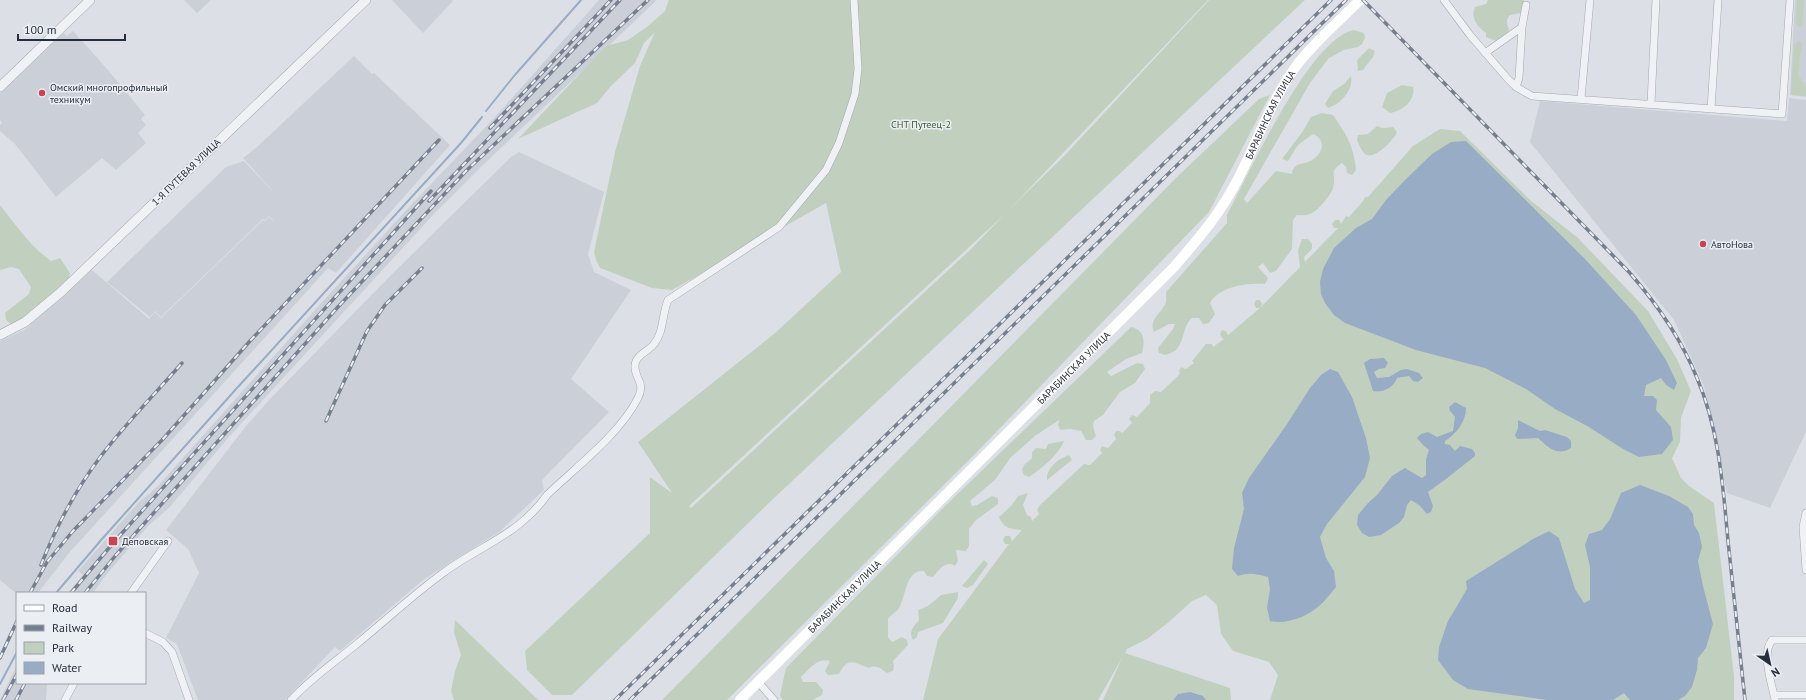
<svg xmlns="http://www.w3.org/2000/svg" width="1806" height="700" font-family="'PT Sans',sans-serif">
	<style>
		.built { fill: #cacfd8 }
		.green { fill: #c1d0be; fill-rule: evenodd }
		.water { fill: #98acc6 }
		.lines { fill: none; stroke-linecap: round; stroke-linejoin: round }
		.stream { stroke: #98acc6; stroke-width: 2 }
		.minor-casing { stroke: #a2a7b0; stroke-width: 8 }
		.tertiary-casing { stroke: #a2a7b0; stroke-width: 10 }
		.minor { stroke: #eff1f4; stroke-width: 7 }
		.tertiary { stroke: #eff1f4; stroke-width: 9 }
		.secondary { stroke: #fff; stroke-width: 10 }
		.rail-casing { stroke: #767f8f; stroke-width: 3.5 }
		.rail { stroke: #ebeff4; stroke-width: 2; stroke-dasharray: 6; stroke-linecap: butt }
		.poi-dot { fill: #c94352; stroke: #ebeff4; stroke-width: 1.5 }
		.labels { text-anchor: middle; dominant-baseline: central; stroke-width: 3; stroke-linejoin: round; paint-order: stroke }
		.poi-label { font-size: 10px; fill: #262d3c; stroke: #ebeff4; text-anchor: start }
		.street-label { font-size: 10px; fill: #262d3c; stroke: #ebeff4 }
		.park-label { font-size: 10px; fill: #395734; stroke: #ebeff4 }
	</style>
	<rect width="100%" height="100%" fill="#dce0e6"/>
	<!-- built -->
	<path class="built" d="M184 0H211L197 13Z
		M392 0H451L453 1 423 33Z
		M599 0H657L482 166 433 215 228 438 169 508 149 525 106 575 93 593H68L83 575 78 571 138 503 157 487 323 301 411 205 495 117Z
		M1795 0H1806V97L1790 95Z
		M73 31 108 70 145 115 141 119 146 125 138 133 146 143 116 170 102 158 56 197 15 144 0 131V125L2 123 0 120V93L63 33 67 36Z
		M354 56 372 74 374 73 450 145 336 273 328 268 69 553 38 593 17 594 0 580V341L24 330 92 270 149 319 155 312 161 318 263 220 265 221 269 217 273 221V220L269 216 265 220 263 219 161 317 155 311 150 317 107 282 226 167 244 161 281 200 243 158 257 147Z
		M1789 98 1806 100V432L1770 508 1727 493 1704 386 1674 320 1530 142 1540 101 1787 121Z
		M519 152 604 192 588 254 594 272 631 290 571 379 609 412 542 480 544 490 499 532 423 580 340 651 335 647 285 700H198L177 644 166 638 199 573 188 549 166 530 246 426 269 400 391 275 511 157Z
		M17 665V683H47L46 700H0Z"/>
	<!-- green -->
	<path class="green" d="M669 0H1208L1010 209 1066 154 1209 0H1305L773 499 572 695H552L527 670 525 651 650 533V477L672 493 638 442 774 334 841 272 826 203 672 290 652 288 600 268 596 260 594 252 615 152 640 66 655 32 644 43 635 63 611 86 597 103 518 139 606 46 628 40 648 26 665 11ZM1005 214 970 250 691 508 689 506Z
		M1488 0H1524L1523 10 1521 13 1510 15C1506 20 1506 24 1509 29L1508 32 1496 41 1486 37V33C1478 27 1470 19 1475 7L1486 4Z
		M1797 0H1804L1802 25 1798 27 1796 24Z
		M1353 30 1364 33 1365 38 1362 44 1358 47 1344 50 1329 58 1310 83 1244 199 1247 203 1276 171 1292 174C1292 171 1293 168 1296 166 1299 163 1304 164 1308 162 1321 157 1329 141 1313 134L1298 145 1288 161 1282 159 1303 131 1311 117 1322 113 1333 115C1346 134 1354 146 1356 170L1352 175 1347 173 1346 167 1342 163C1328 172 1337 176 1333 188 1331 195 1317 212 1310 214 1306 216 1301 215 1297 215L1293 220 1292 249 1276 271 1270 273 1263 263 1258 267 1268 278 1265 284C1247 283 1220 286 1210 303L1215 314 1209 323 1203 324 1199 318H1192C1183 325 1185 339 1177 349 1174 352 1169 354 1165 355L1159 353 1158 348 1173 329 1175 324H1169L1154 332C1148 318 1162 314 1166 302 1166 300 1166 295 1166 292L1227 223V215C1249 174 1308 41 1353 30Z
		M1800 41 1802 44C1803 50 1800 54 1799 60 1799 65 1800 68 1798 74L1806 87V96L1791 95 1794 44Z
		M1369 48 1375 51 1373 57 1363 70 1358 71 1357 60Z
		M1351 76C1354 89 1341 104 1328 108L1325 104 1333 91 1344 84Z
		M1402 85 1413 87C1416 100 1403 111 1390 113L1382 107 1387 93Z
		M1270 95 1209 212 974 455 727 700H662L1177 177 1259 99Z
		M1377 126 1382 128 1393 127 1397 132C1394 140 1374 161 1365 154 1361 151 1359 144 1357 140L1358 135 1368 134Z
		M1440 129 1460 131 1530 200 1578 238 1648 311 1677 359 1691 391 1681 418 1680 442 1672 458 1681 478 1689 486 1714 503 1734 676V700H1270L1278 675 1269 662 1233 651 1221 634 1217 605 1206 595 1192 601 1169 622 1147 639 1127 649 1125 653 1230 688 1231 700H1103L1122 658 1098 700H923L938 639 1009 544H1005L1003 540 1005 536H1010L1012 541 1022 530C1011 529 1004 529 999 517L1012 505 1018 496 1028 493 1023 505 1027 515 1031 517 1032 521 1039 514 1037 510 1040 505 1084 464 1090 465 1102 453 1100 450 1102 446 1108 448 1116 439 1114 435 1116 431H1120L1122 433 1132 423 1129 419 1132 415 1137 417 1150 403V395L1155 391 1161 392 1180 374 1179 371 1181 367 1186 369 1194 363 1192 361 1206 344H1212L1213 347 1224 339 1222 338 1220 334 1222 330 1226 331 1228 335 1260 308H1256L1254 304 1256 300H1260L1262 304 1261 307 1300 267 1298 250 1302 239H1308L1312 244V249L1304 257 1305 262 1338 228H1334L1332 224 1335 220H1339L1341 224 1346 216 1349 217 1363 201 1365 197H1368L1413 146Z
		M0 205C16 225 30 246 51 261L60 258 70 273 69 279 23 319 11 324 6 320 5 313 29 294 31 287 19 269 11 267 0 270Z
		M1131 327C1145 330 1145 341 1142 353L1126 359 1107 372 1111 376 1137 363 1143 364 1145 369 1135 383 1120 392 1103 415 1094 421 1093 426 1096 436 1092 440H1086L1081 431 1070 429 1060 430 1058 425 1059 420 1035 436 1011 457 995 480 970 501 972 506 977 505 992 496 998 498V504L975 521 969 529V546L966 551 956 550 958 561 955 566C945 560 940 569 933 577L927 576 924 571C906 569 906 596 899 608 896 613 891 614 888 619V637L892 642 902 637 907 640 908 645 893 661 894 666 893 671 887 673C881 669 876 664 869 668 853 663 849 656 839 674L828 675 825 671 830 661C818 657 809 669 801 677L803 682H816L823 690 822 695 813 700H782L780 695 786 668 945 506Z
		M1064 441C1058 456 1042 468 1029 477L1024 475 1022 470 1024 465 1032 458V452L1036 448 1046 449 1048 444Z
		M1069 455 1072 460 1047 480C1046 468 1058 459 1069 455Z
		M984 560 988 564 973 585 967 588 962 586Z
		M958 592V598L943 623 918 632 917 637 913 640C908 631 914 626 919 620L918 610 928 606 941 595Z
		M455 620 534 696 539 700H454L451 691 455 671 461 655 454 632Z"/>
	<!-- water -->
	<path class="water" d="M1466 141 1585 259 1636 315 1666 360 1677 383 1674 390 1666 385 1661 378 1646 385 1644 396H1653L1657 400 1656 410 1671 427 1673 440 1662 454 1639 457 1623 449 1589 427 1555 409 1526 389 1485 368 1416 350 1345 323 1334 315 1325 303 1321 294 1320 282 1323 269 1334 248 1356 228 1372 219 1386 200 1405 180 1432 154 1451 142Z
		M1384 358 1388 363 1385 368 1379 369 1374 372 1377 378 1389 377 1401 370 1407 369 1419 373 1423 378 1418 382 1413 381 1409 376 1397 378C1394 387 1383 393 1373 391L1364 363 1370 359Z
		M1330 369 1338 372 1352 397 1366 438 1370 458 1365 477 1327 524 1320 537 1326 558 1334 571 1336 587C1330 594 1325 601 1319 606 1307 617 1285 625 1270 621L1267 608 1270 589 1268 577C1257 574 1249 572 1238 576L1232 569 1234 548 1244 509 1242 493 1249 478 1287 424 1310 388 1321 375Z
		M1455 402 1466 408C1466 422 1456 434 1445 441V444L1450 445 1455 451 1460 446 1472 449 1475 453V456L1446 479 1428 492 1433 506 1431 512 1427 514 1419 505 1411 500 1407 505 1404 517 1399 523 1381 535 1369 537 1362 533 1357 525 1358 515 1368 503 1377 495 1392 476 1405 468 1420 477 1422 478 1426 475V459L1429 450 1423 445 1417 438 1421 434 1428 432 1437 437 1453 431 1455 417 1450 411 1449 407Z
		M1518 420 1540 431 1545 430 1567 437 1571 441V448C1557 457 1548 447 1538 438L1517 439 1515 435 1518 428Z
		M1640 485 1669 496 1688 507 1693 514 1694 525 1699 533 1702 547 1698 561 1703 586 1713 624 1706 648 1698 658 1697 670 1692 687 1685 696 1678 700H1630L1624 693 1613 700H1547L1468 689 1453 680 1438 660 1439 647 1448 621 1467 589 1466 581 1533 539 1549 531 1559 538 1575 589 1584 603 1590 600V567L1585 545 1589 534 1602 530 1610 519 1621 493Z
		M1190 692 1203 696 1206 700H1173L1178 694Z"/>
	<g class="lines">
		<!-- stream -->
		<path class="stream" d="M486 111 514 76 581 0
			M56 593 102 539 237 388 461 143 482 117
			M0 684 17 652"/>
		<!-- minor casing -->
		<g class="minor-casing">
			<path id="minor" d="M1444 0 1470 35 1507 78 1516 87 1532 96 1782 114 1790 0
				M1485 53 1522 27
				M1516 87 1519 78 1522 27 1526 5
				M1581 99 1590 0
				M1651 103 1656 0
				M1711 109 1718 0
				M1806 513 1803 527 1806 570
				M131 593 168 541
				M145 633 163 642 172 652 189 700
				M758 682 774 700
				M1774 695H1806
				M65 700 74 683
				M291 700C311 678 335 662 358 643 386 620 413 595 443 573 479 546 519 535 547 495 576 467 620 434 638 398 646 382 634 378 635 366 635 355 649 351 654 344 664 332 662 314 668 300L779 227 826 170 839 143 855 94 858 69 854 0
				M1775 700C1772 684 1761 654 1772 640H1806"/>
		</g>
		<!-- tertiary casing -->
		<g class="tertiary-casing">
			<path id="tertiary" d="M0 87 90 0
				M0 335 25 322 61 292 366 0"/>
		</g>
		<!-- minor -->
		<use href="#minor" class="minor"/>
		<!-- tertiary -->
		<use href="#tertiary" class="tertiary"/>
		<!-- secondary -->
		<path class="secondary" id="s1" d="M740 700 1174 267C1199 238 1220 214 1238 179 1258 140 1273 95 1300 61 1318 39 1340 20 1360 0"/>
		<!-- rail casing -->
		<g class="rail-casing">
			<path id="rail" d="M1363 0 1629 272C1657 304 1681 338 1697 378 1719 429 1723 486 1728 541 1734 594 1739 647 1745 700
				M490 128 611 0
				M429 201 620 0
				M326 421 367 331 385 305 422 268
				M41 565C56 527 76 489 101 456 126 423 155 394 182 363
				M30 593 47 562 73 531 163 439 250 341 439 140
				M71 593 114 542 431 191
				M85 593 116 555 337 308 467 170 648 0
				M0 658 17 621
				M3 700 17 674
				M16 700 25 683
				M615 700 1331 0
				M630 700 1346 0"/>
		</g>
		<!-- rail -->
		<use href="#rail" class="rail"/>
	</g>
	<!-- markers -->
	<g class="poi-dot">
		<circle cx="42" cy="93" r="4"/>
		<circle cx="1703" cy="244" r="4"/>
		<rect x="108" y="536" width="10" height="10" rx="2"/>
	</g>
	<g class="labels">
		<!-- poi labels -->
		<g class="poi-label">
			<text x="50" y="87">Омский многопрофильный<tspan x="50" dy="12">техникум</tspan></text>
			<text x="1711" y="244">АвтоНова</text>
			<text x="122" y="541">Деповская</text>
		</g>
		<!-- street labels -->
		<g class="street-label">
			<text stroke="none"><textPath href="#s1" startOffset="794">БАРАБИНСКАЯ УЛИЦА</textPath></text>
			<text transform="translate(186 172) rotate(-44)">1-Я ПУТЕВАЯ УЛИЦА</text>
			<text stroke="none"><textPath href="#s1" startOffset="471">БАРАБИНСКАЯ УЛИЦА</textPath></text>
			<text stroke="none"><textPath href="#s1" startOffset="147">БАРАБИНСКАЯ УЛИЦА</textPath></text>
		</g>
		<!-- park labels -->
		<g class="park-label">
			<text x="921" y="124">СНТ Путеец-2</text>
		</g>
	</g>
	<!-- legend -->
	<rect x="16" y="592" width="130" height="92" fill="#ebeff4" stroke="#9ca1aa"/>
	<rect x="24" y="605" width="20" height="6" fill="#ffffff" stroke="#9ca1aa"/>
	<text x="52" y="612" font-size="12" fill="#262d3c">Road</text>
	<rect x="24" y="625" width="20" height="6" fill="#767f8f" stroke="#9ca1aa"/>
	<text x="52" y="632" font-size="12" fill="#262d3c">Railway</text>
	<rect x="24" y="642" width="20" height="12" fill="#c1d0be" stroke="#9ca1aa"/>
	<text x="52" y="652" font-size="12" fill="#262d3c">Park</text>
	<rect x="24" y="662" width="20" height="12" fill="#98acc6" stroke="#9ca1aa"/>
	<text x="52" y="672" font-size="12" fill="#262d3c">Water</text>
	<!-- north arrow -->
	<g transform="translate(1770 664) rotate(146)" stroke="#ebeff4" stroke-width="3" paint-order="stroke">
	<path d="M0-3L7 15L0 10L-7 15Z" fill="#262d3c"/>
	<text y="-6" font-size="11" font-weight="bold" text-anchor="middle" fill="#262d3c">N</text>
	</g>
	<!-- scale -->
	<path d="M18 34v6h107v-6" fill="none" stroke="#262d3c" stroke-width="2"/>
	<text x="24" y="34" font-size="12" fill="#262d3c" stroke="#ebeff4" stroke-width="3" paint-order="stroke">100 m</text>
</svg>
